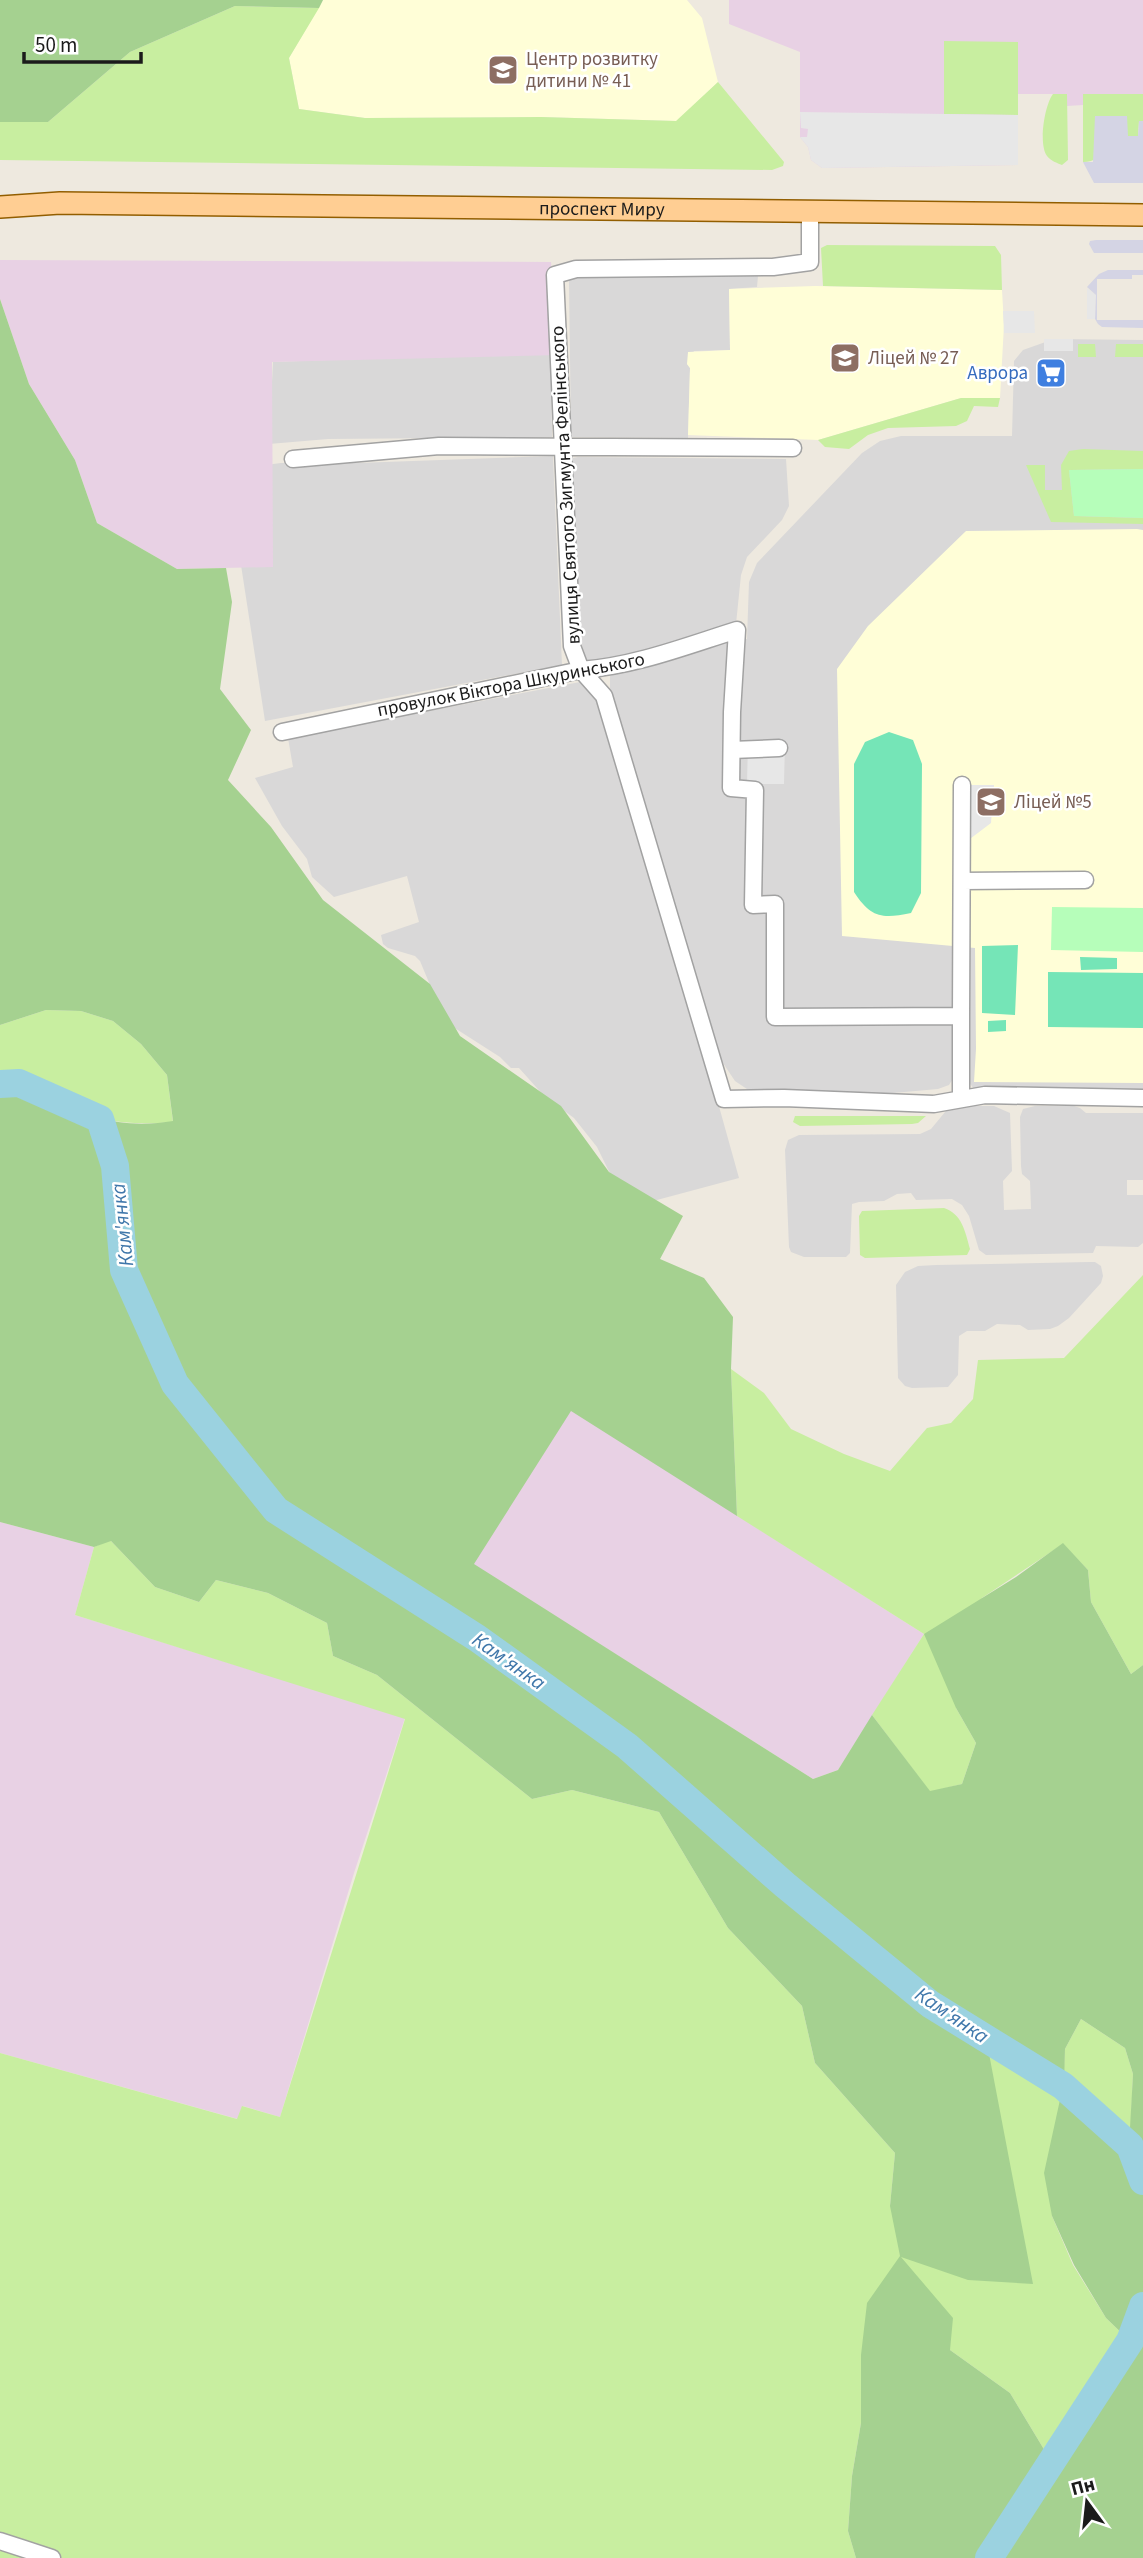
<svg xmlns="http://www.w3.org/2000/svg" width="1143" height="2558" font-family="'Source Sans 3',sans-serif">
	<style>
		.residential { fill: #d9d8d8 }
		.industrial { fill: #e8d1e4 }
		.education { fill: #fffed7 }
		.grass { fill: #c8eea0 }
		.forest { fill: #a5d190; fill-rule: evenodd }
		.park { fill: #b6feba }
		.pitch { fill: #75e5b7 }
		.parking { fill: #e7e7e7 }
		.plaza { fill: #d4d4e4 }
		.lines { fill: none; stroke-linecap: round; stroke-linejoin: round }
		.river { stroke: #9bd2e0; stroke-width: 28 }
		.minor-casing { stroke: #a2a2a2; stroke-width: 19 }
		.major-casing { stroke: #925e00; stroke-width: 24 }
		.minor { stroke: #fff; stroke-width: 16 }
		.major { stroke: #ffce93; stroke-width: 21 }
		.labels { text-anchor: middle; dominant-baseline: central; stroke-width: 5; stroke-linejoin: round; paint-order: stroke }
		.education-label { font-size: 19px; fill: #785e54; stroke: #fff; text-anchor: start }
		.street-label { font-size: 19px; fill: #1b1b1b; stroke: #fff }
		.shop-label { font-size: 19px; fill: #366cbe; stroke: #fff; text-anchor: end }
		.water-label { font-size: 21px; font-style: italic; fill: #3f77aa; stroke: #fff }
	</style>
	<rect width="100%" height="100%" fill="#eee9df"/>
	<!-- residential -->
	<path class="residential" d="M660 268 746 272 758 276 757 287 729 289 730 350 694 351 687 364 690 368 688 438 571 437 569 281 572 277Z
		M1054 339 1143 340V1093L974 1089 968 1081 954 1077 949 1085 938 1089 893 1093H753L735 1081 721 1060 623 734 610 688V676L616 672 725 642 747 639 749 582 757 563 862 453 880 441 901 436H1012L1014 361 1023 350Z
		M551 352 552 437 328 439 269 444 273 362Z
		M553 456 562 665 265 721 237 539 233 469 281 463H357Z
		M578 457 786 459 789 506 782 520 747 557 741 575 736 624 604 663 587 662 581 642 573 503V458Z
		M580 682 592 691 597 701 689 999 739 1178 627 1208 597 1147 574 1118 545 1097 519 1068H511L500 1057 450 1025 438 1004 420 961 415 956 388 948 383 944 381 935 419 922 407 876 334 897 312 877 307 859 282 826 255 778 293 767 288 738Z
		M950 1106H994L1010 1113 1012 1171 1003 1181 1004 1210 1031 1209 1030 1181 1022 1174 1021 1166 1020 1117 1023 1109 1035 1106H1074L1080 1108 1086 1113H1143V1180H1127V1195H1143V1243L1138 1247 1096 1246 1093 1253 986 1255 979 1250 969 1216 962 1205 952 1199 916 1200 911 1193 897 1194 884 1201 859 1202 852 1204 850 1253 846 1257H804L791 1252 789 1247 785 1150 788 1140 799 1135 920 1134 931 1129Z
		M1089 1262H1095L1101 1266 1103 1276 1101 1283 1069 1318 1058 1326 1050 1329 1028 1330 1020 1325 997 1324 985 1331H967L959 1336 958 1375 948 1387 912 1388 905 1386 898 1378 896 1285 905 1272 918 1266 936 1265Z"/>
	<!-- industrial -->
	<path class="industrial" d="M729 0H1143V94H1084L1083 105 1067 106V94H1018V165L822 168 811 160 808 147 800 137V52L729 24Z
		M0 260 551 262 559 355 272 362 273 567 177 569 97 523 75 460 29 384 0 299Z
		M571 1410 924 1634 838 1770 813 1779 473 1564Z
		M0 1522 94 1547 75 1615 405 1718 354 1873 280 2117 243 2106 238 2119 0 2053Z"/>
	<!-- education -->
	<path class="education" d="M323 0H687L702 18 718 82 677 121 541 117 365 118 299 109 289 58Z
		M815 286 1002 290 1004 325 1000 398H961L818 440 688 435 690 368 687 364 688 352 730 350 729 289Z
		M1137 529 1143 530V1083L974 1082 976 1049 975 948 842 936 837 669 868 626 966 531Z"/>
	<!-- grass -->
	<path class="grass" d="M235 6 319 8 289 58 299 109 365 118 541 117 676 121 718 82 784 162 783 166 772 170 0 160V122H48L130 52Z
		M944 41 1018 42V115L944 114Z
		M1053 94H1067L1068 160 1062 165C1057 163 1051 161 1047 156 1038 144 1045 104 1053 94Z
		M1083 94H1143V121H1139L1138 136C1114 136 1106 162 1083 162Z
		M827 245 995 246 1001 255 1002 290 823 286 821 248Z
		M1078 344H1095L1096 357H1078Z
		M1116 344H1143V357H1115Z
		M961 398H1000L998 407 974 406 967 421 956 426 888 428 868 435 849 449 825 447 818 440Z
		M1083 449 1143 451V469L1069 470 1074 516 1143 518V524L1051 522 1026 465H1045V490H1062L1061 465 1069 451Z
		M46 1010 81 1011 113 1021 141 1044 167 1075 173 1122C149 1124 126 1124 102 1119 66 1111 39 1082 0 1084V1025Z
		M795 1116H926L918 1123 912 1124 800 1126 793 1122Z
		M944 1208C962 1214 965 1231 970 1249L967 1255 865 1258 860 1255 859 1216 862 1211Z
		M1143 1275V1665L1131 1674 1091 1602 1088 1570 1063 1544 982 1598 956 1708 976 1743 962 1784 930 1792 872 1715 924 1634 737 1516 731 1369 764 1393 791 1429 844 1454 890 1471 927 1428 951 1423 973 1399 978 1360 1064 1358Z
		M110 1540 155 1587 199 1602 216 1580 268 1593 327 1623 333 1656 377 1675 532 1799 572 1790 659 1812 728 1928 802 2006 815 2063 895 2153 890 2206 985 2038 1063 2086 1065 2049 1081 2019 1125 2048 1133 2074 1130 2146 1064 2087 1055 2127 1052 2216 1073 2265 1106 2318 1130 2341 1051 2461 1010 2393 950 2350 861 2355V2423L852 2476 848 2531 856 2558H0V2053L237 2119 242 2106 280 2117 405 1719 75 1615 94 1547Z"/>
	<!-- forest -->
	<path class="forest" d="M0 0H323L319 8 235 6 130 52 48 122H0Z
		M0 299 29 384 75 460 97 523 177 569 226 568 232 602 220 689 251 730 228 780 271 827 323 900 430 984 460 1036 561 1106 609 1172 683 1216 660 1259 704 1278 733 1317 731 1369 737 1516 571 1411 474 1564 813 1779 838 1770 872 1715 930 1791 962 1784 976 1743 956 1708 924 1634 1016 1577 1063 1543 1088 1570 1091 1602 1131 1674 1143 1665V2558H856L848 2531 852 2476 861 2423V2355L867 2303 900 2256 890 2206 895 2153 815 2063 802 2006 728 1928 659 1812 572 1790 532 1799 377 1675 333 1656 327 1623 268 1593 216 1580 199 1602 155 1587 111 1541 94 1547 0 1522V1084C34 1082 65 1105 97 1117 119 1125 150 1125 173 1121L167 1075 141 1044 113 1021 81 1011 46 1010 0 1025ZM1081 2019 1125 2048 1133 2074 1129 2146 1064 2086 1065 2049ZM986 2038 1063 2086 1044 2173 1052 2216 1074 2265 1106 2318 1130 2341 1051 2461 1010 2393 950 2350 953 2318 901 2257 968 2280 1033 2284Z"/>
	<!-- park -->
	<path class="park" d="M1143 469V518L1074 516 1069 470Z
		M1052 907 1143 908V952L1051 950Z"/>
	<!-- pitch -->
	<path class="pitch" d="M889 732 913 740 922 764 921 893 911 913C882 919 871 918 854 892V764L865 742Z
		M1018 945 1015 1015 982 1013V946Z
		M1080 957 1117 958V969L1081 970Z
		M1048 972 1143 973V1028L1048 1027Z
		M1006 1020V1031L988 1032V1021Z"/>
	<!-- parking -->
	<path class="parking" d="M800 112 1018 115V165L822 168 811 160 808 147 800 137H807L808 129 801 128Z
		M1087 288 1096 295 1095 319H1087Z
		M1003 311H1034L1035 333H1004Z
		M1044 339H1073V351H1044Z
		M748 742 785 743 784 784H747Z
		M962 785H994L991 823 962 845Z"/>
	<!-- plaza -->
	<path class="plaza" d="M1095 116H1127L1128 136H1138L1139 121H1143V183H1094L1083 162H1093Z
		M1096 240H1143V253H1094L1089 244 1090 241Z
		M1108 270H1143V275H1132V279H1097V320H1143V328L1102 327 1098 324 1095 319 1096 295 1087 287 1099 274Z"/>
	<g class="lines">
		<!-- river -->
		<path class="river" d="M0 1084 19 1083 100 1119 115 1166 124 1270 175 1384 276 1510 477 1638 627 1746 785 1885 930 2004 1063 2086 1130 2146 1143 2181
			M989 2558 1130 2341 1143 2306"/>
		<!-- minor casing -->
		<g class="minor-casing">
			<path id="minor" d="M810 213V262
				M810 262 773 267 576 269 555 275 572 646 581 670 604 696 724 1099 784 1098 934 1104 985 1095 1143 1098
				M293 459 439 446 793 448
				M282 732 581 670C635 666 686 646 737 630L732 712 731 788 755 790 753 905 775 904V1017L961 1016V1098
				M732 750 779 748
				M962 881 1085 880
				M961 1016 962 785
				M0 2541 52 2558"/>
		</g>
		<!-- major casing -->
		<g class="major-casing">
			<g id="major">
				<path id="s1" d="M0 207 60 203 1143 215"/>
			</g>
		</g>
		<!-- minor -->
		<use href="#minor" class="minor"/>
		<!-- major -->
		<use href="#major" class="major"/>
	</g>
	<!-- icons -->
	<defs>
		<g id="school-square" transform="scale(1.575)"><rect x="-9" y="-9" width="18" height="18" rx="4" fill="#8d6e63" stroke="#fff"/><path d="M0-5L7-2L0 1L-7-2ZM-4 1L0 2.5L4 1V4Q0 6-4 4Z" fill="#fff"/></g>
		<g id="supermarket-square" transform="scale(1.575)"><rect x="-9" y="-9" width="18" height="18" rx="4" fill="#3f7fe0" stroke="#fff"/><path d="M-6-5.5h2.5l.6 2H6L4.5 2H-2.5L-4.4-4H-6ZM-1.5 3.2a1.3 1.3 0 1 0 .1 0ZM3 3.2a1.3 1.3 0 1 0 .1 0Z" fill="#fff"/></g>
	</defs>
	<g fill-rule="evenodd">
		<use href="#school-square" x="503" y="70"/>
		<use href="#school-square" x="845" y="358"/>
		<use href="#supermarket-square" x="1051" y="373"/>
		<use href="#school-square" x="991" y="802"/>
	</g>
	<g class="labels">
		<!-- education labels -->
		<g class="education-label">
			<text x="526" y="59">Центр розвитку<tspan x="526" dy="22">дитини № 41</tspan></text>
			<text x="868" y="358">Ліцей № 27</text>
			<text x="1014" y="802">Ліцей №5</text>
		</g>
		<!-- street labels -->
		<g class="street-label">
			<text stroke="none"><textPath href="#s1" startOffset="602">проспект Миру</textPath></text>
			<text transform="translate(566 485) rotate(-93)">вулиця Святого Зигмунта Фелінського</text>
			<text transform="translate(511 685) rotate(-11)">провулок Віктора Шкуринського</text>
		</g>
		<!-- shop labels -->
		<g class="shop-label">
			<text x="1028" y="373">Аврора</text>
		</g>
		<!-- water labels -->
		<g class="water-label">
			<text transform="translate(122 1225) rotate(-96)">Кам'янка</text>
			<text transform="translate(509 1661) rotate(35)">Кам'янка</text>
			<text transform="translate(952 2015) rotate(34)">Кам'янка</text>
		</g>
	</g>
	<!-- north arrow -->
	<g transform="translate(1087 2502) rotate(345)" stroke="#ffffff" stroke-width="5" paint-order="stroke">
	<path d="M0-5L12 26L0 18L-12 26Z" fill="#1b1b1b"/>
	<text y="-10" font-size="19" font-weight="bold" text-anchor="middle" fill="#1b1b1b">Пн</text>
	</g>
	<!-- scale -->
	<path d="M24 52v10h117v-10" fill="none" stroke="#1b1b1b" stroke-width="3.5"/>
	<text x="35" y="52" font-size="21" fill="#1b1b1b" stroke="#ffffff" stroke-width="5" paint-order="stroke">50 m</text>
</svg>
